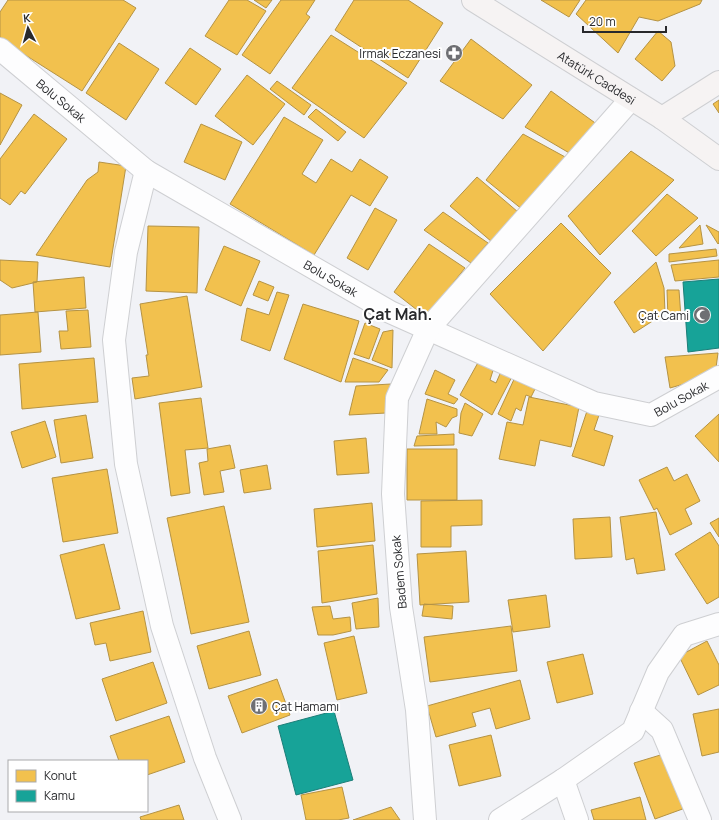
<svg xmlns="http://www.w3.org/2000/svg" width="719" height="820" font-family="Manrope,sans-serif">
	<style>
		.homes { fill: #f2c14e; stroke: #b59344 }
		.public { fill: #17a398; stroke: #1c7e78 }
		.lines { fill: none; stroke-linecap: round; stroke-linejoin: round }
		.street-casing { stroke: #cecfd2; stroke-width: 24 }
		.secondary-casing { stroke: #cecfd2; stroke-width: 24 }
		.street { stroke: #fdfdfe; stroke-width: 22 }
		.secondary { stroke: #f6f3f3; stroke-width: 22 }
		.labels { text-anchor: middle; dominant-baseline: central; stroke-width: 4; stroke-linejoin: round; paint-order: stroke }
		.poi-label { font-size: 12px; fill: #28292c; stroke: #fff; text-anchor: end }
		.street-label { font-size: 12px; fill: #28292c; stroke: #fff }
		.district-label { font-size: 16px; font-weight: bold; fill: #28292c; stroke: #fff }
	</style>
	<rect width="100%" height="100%" fill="#f1f2f6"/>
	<!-- homes -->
	<path class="homes" d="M8 0H123L136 8 82 91 0 39V12Z
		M229 0H247L266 11 237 55 205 36Z
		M254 0H272L266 8Z
		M281 0H315L306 14 310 17 270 74 242 55Z
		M354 0H408L443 23 408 78 335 30Z
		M541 0H580L569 17Z
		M586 0H702L700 4 658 21 639 17 618 53 576 14Z
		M658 31 671 42 675 66 662 81 635 59Z
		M331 35 407 83 364 138 292 88Z
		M471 39 532 85 503 119 440 81Z
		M119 43 159 69 126 120 86 93Z
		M190 48 221 69 196 105 165 83Z
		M247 75 285 104 253 145 215 116Z
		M277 81 311 105 304 115 270 89Z
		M551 91 598 125 571 154 525 127Z
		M0 93 22 105 0 145Z
		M719 100V113L713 104Z
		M316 109 346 132 338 141 308 117Z
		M34 114 67 139 25 194 21 191 10 205 0 198V159Z
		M284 117 323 140 302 174 316 183 331 159 352 172 360 159 388 177 370 206 351 195 314 255 230 204Z
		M201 124 242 142 225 180 184 162Z
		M523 134 567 158 523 210 486 180Z
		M631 151 674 180 600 255 568 216Z
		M99 162 126 166 110 267 36 255 87 180 98 172Z
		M477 177 518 212 492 242 450 206Z
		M667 194 698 218 656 256 632 231Z
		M375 208 397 220 368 270 347 258Z
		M443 212 488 243 471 263 424 230Z
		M561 223 611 273 543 351 490 294Z
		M700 225 703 244 679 248Z
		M706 225 719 232V243L718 244Z
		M148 226 199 227 197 293 146 291Z
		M429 244 465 268 426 317 394 292Z
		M224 246 260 261 241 306 205 290Z
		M716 249 717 256 669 262V254Z
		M0 260 38 262 37 282 12 288 0 280Z
		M719 260V277L675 281 671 265Z
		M656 262 664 288 665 313 634 333 614 302Z
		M84 277 86 308 35 312 33 282Z
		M259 281 274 287 268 301 253 295Z
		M667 290H679L681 318 668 319Z
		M277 292 289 295 270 351 241 340 247 308 269 315Z
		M187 296 202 387 135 399 132 378 149 376 146 355H148L140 304Z
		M303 304 359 321 341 382 284 359Z
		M88 310 91 347 61 349 59 331H68L66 311Z
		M38 312 41 352 0 355V315Z
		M365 323 380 329 369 359 354 354Z
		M393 330 392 368 372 360 383 332Z
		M718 353 715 375 670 388 665 357Z
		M94 358 98 402 22 409 19 364Z
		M353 358 388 370 379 382H345Z
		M480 359 495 364 490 380 496 383 503 367 515 371 492 415 460 395Z
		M435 370 455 380 448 394 458 399 454 404 425 394Z
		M516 375 536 387 531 397 526 395 521 411 516 408 511 421 498 414Z
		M391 384 386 413 349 415 356 386Z
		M529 397 579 407 571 447 540 440 535 466 499 459 507 422 523 425Z
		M201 398 208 448 185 450 190 493 171 496 159 403Z
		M427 399 457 409V416L452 418 446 427 436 422 437 434H419Z
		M465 403 483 414 472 436 459 433 461 413Z
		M587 411 599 415 594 430 613 436 604 466 572 456Z
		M719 414V462L695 436Z
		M86 415 93 458 61 463 54 420Z
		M45 421 56 457 22 468 11 432Z
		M454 434V445L414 446 417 436Z
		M366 438 369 473 337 475 334 441Z
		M230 445 235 468 220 471 224 492 204 495 199 463 208 461 207 449Z
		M407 449H457V500H407Z
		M267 465 271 489 244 493 240 470Z
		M667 467 674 481 687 474 700 501 685 509 692 524 670 535 657 508 654 510 639 480Z
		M107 469 118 533 63 542 52 478Z
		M482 500V525L451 526V547H421V501Z
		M372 503 375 541 317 547 314 509Z
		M224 506 249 622 191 634 167 518Z
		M656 512 665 570 637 574 634 558 626 560 620 517Z
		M610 517 612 557 575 559 573 519Z
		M719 518V537L710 523Z
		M710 532 719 546V597L707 604 675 554Z
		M104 544 120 609 76 619 60 555Z
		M373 545 377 594 322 603 318 551Z
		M466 551 469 602 420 605 417 554Z
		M546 595 550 627 513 632 508 600Z
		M378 598 379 627 356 629 352 603Z
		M424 604 453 606 452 619 422 616Z
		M330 606 333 619 350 617 351 631 333 635H318L312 607Z
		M143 611 151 652 110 661 106 643 95 645 90 623Z
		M511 626 517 671 430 682 424 637Z
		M249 631 261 675 209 689 197 646Z
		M354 636 367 693 337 700 324 643Z
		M707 641 719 665V685L698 695 679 656Z
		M583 654 593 694 557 703 547 662Z
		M153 662 167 703 116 721 102 679Z
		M277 679 290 715 242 733 228 696Z
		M520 680 530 719 496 729 490 708 472 713 476 726 436 737 427 706Z
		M719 709V752L702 756 693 714Z
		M169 716 185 762 147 775V761H119L110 736Z
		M491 735 501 776 459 786 449 745Z
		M667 753 688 807 655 819 634 763Z
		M342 787 349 818 338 820H306L301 795Z
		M640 797 646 820H594L591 810Z
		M179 805 184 820H141L140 817Z
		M391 807 400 820H353Z"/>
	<!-- public -->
	<path class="public" d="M719 279V348L688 352 683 282Z
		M334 711 353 780 296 795 278 726Z"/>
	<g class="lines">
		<!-- street casing -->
		<g class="street-casing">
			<g id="street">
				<path id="s1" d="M0 49 146 171 390 312 594 403 651 415 719 377"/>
				<path d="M146 171 126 252 114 340 126 464 162 626 205 758 230 820"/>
				<path d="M641 711 662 730 700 820"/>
				<path d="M563 780 577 820"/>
				<path d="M425 820 417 710 401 607 393 494 397 398 428 329 631 99"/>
				<path d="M500 820 563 780 633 731 658 672 684 635 719 624"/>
			</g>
		</g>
		<!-- secondary casing -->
		<g class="secondary-casing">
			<g id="secondary">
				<path id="s2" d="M473 0 662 118 719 159"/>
				<path d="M662 118 719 82"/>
			</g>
		</g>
		<!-- street -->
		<use href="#street" class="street"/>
		<!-- secondary -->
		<use href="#secondary" class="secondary"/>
	</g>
	<!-- icons -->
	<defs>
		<g id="pharmacy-disc" transform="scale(0.9)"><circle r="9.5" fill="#6e6f73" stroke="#fff"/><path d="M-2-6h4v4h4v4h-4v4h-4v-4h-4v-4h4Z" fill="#fff"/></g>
		<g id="mosque-disc" transform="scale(0.9)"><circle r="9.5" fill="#6e6f73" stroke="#fff"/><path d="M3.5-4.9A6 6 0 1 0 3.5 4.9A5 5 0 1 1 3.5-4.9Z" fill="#fff"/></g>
		<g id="building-disc" transform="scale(0.9)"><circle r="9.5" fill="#6e6f73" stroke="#fff"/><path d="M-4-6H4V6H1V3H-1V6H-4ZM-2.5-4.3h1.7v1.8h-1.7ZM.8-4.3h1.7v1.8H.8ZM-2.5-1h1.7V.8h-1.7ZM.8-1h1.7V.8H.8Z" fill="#fff"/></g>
	</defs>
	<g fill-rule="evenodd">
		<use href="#pharmacy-disc" x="454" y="53"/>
		<use href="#mosque-disc" x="702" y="315"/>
		<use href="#building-disc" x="259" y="706"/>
	</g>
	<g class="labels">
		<!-- poi labels -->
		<g class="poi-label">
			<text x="441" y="53">Irmak Eczanesi</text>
			<text x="689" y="315">Çat Cami</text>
			<text x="272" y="706" text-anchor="start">Çat Hamamı</text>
		</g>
		<!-- street labels -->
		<g class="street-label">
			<text stroke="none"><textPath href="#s2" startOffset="146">Atatürk Caddesi</textPath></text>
			<text stroke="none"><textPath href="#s1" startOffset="80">Bolu Sokak</textPath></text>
			<text stroke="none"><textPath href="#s1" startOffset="404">Bolu Sokak</textPath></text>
			<text stroke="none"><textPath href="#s1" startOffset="788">Bolu Sokak</textPath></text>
			<text transform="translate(399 572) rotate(-95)">Badem Sokak</text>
		</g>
		<!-- district labels -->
		<g class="district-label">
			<text x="398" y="314">Çat Mah.</text>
		</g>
	</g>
	<!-- legend -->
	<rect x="8" y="760" width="140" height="52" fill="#ffffff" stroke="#a9a9ab"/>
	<rect x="16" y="770" width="20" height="12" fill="#f2c14e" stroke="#a9a9ab"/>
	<text x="44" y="780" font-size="12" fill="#28292c">Konut</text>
	<rect x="16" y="790" width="20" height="12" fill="#17a398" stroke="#a9a9ab"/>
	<text x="44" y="800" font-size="12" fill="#28292c">Kamu</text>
	<!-- north arrow -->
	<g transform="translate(28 28) rotate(354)" stroke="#ffffff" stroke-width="3" paint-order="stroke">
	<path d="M0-3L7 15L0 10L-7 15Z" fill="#28292c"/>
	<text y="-6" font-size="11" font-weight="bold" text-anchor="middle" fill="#28292c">K</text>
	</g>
	<!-- scale -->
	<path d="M583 26v6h83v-6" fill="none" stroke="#28292c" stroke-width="2"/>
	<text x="589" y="26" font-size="12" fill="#28292c" stroke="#ffffff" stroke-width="3" paint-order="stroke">20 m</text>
</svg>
